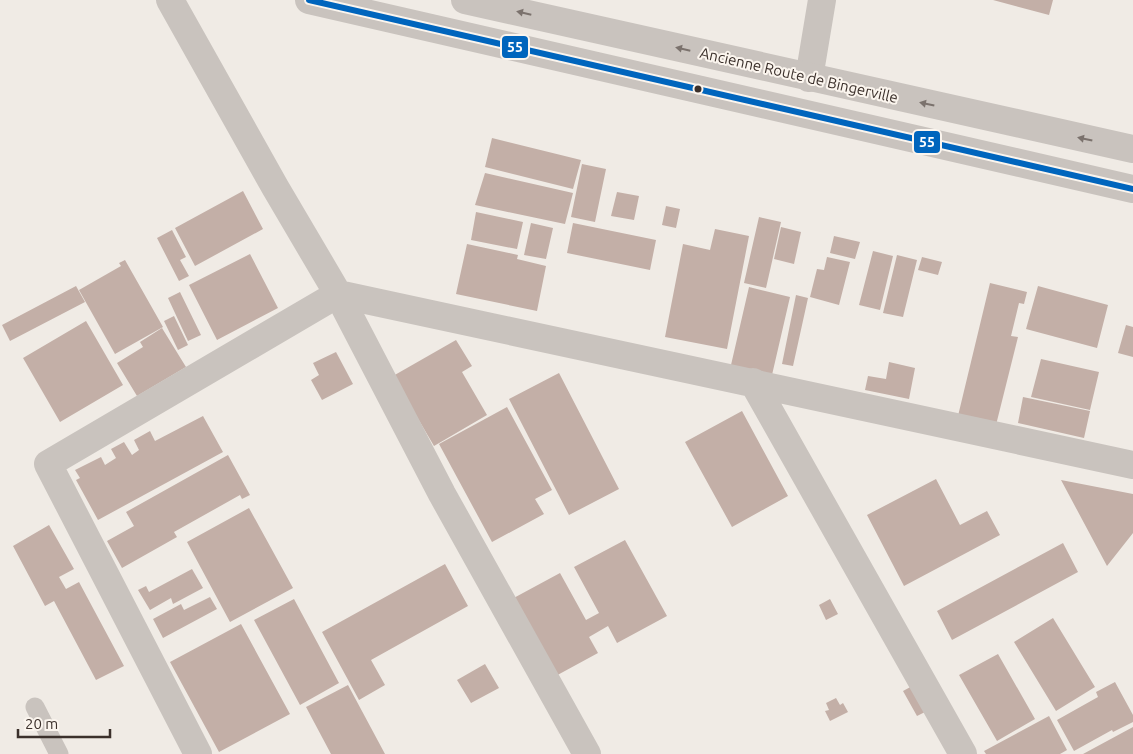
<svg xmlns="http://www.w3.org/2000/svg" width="1133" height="754" font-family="Ubuntu,sans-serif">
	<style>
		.building { fill: #c3afa7 }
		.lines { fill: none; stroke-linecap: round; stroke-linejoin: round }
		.service { stroke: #c9c3be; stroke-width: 19 }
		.minor { stroke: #c9c3be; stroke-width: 28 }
		.tertiary { stroke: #c9c3be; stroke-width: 28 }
		.bus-1-casing { stroke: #fbf5ee; stroke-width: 10 }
		.bus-1 { stroke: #0065bd; stroke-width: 6 }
		.oneway { fill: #7b726d }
		.bus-dot { fill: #3b302b; stroke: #fbf5ee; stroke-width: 2 }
		.labels { text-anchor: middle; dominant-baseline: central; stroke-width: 4; stroke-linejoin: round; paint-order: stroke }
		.street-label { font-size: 15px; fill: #3b302b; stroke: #fbf5ee }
		.line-badge { stroke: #fbf5ee; stroke-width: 2 }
		.badge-label { font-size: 14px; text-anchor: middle; font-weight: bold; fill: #fff }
	</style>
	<rect width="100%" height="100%" fill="#f0ebe5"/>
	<!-- building -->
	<path class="building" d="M993 0H1053L1049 15Z
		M492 138 581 160 573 189 485 167Z
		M582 164 606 169 595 222 571 217Z
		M485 173 573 193 565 224 475 205Z
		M243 191 263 229 195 266 175 228Z
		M617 192 639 196 634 220 611 216Z
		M666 206 680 209 676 228 662 225Z
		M476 212 523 222 517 249 471 240Z
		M759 217 781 222 766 288 744 283Z
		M531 223 553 228 546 259 524 255Z
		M573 223 656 240 650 270 567 253Z
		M781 227 801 232 794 264 774 259Z
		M715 229 749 236 727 349 665 337 683 244 710 250Z
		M172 230 186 257 180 260 189 276 179 281 157 238Z
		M834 236 860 242 855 259 830 253Z
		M467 244 518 255 517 259 546 266 537 311 456 294Z
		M873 251 893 256 880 310 859 305Z
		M250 254 278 308 217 340 189 285Z
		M897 255 917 260 903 317 883 313Z
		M827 257 850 262 839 305 810 297 817 269 824 270Z
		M922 257 942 262 938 275 918 270Z
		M125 260 163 327 115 354 79 290 121 266 119 263Z
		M990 283 1027 292 1024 304 1019 303 1011 336 1018 337 995 429 957 420Z
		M76 286 85 302 10 341 2 325Z
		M1038 286 1108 305 1097 348 1026 329Z
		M749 287 790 297 772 375 731 365Z
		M180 292 201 335 188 341 168 298Z
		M796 295 808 298 793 366 782 364Z
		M174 316 188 345 178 350 164 321Z
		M86 321 123 385 60 422 23 358Z
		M1126 325 1133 327V357L1118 353Z
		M162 328 186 367 137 396 117 363 143 347 140 342Z
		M456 340 472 366 462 372 487 415 434 446 393 376Z
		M336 352 353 384 322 400 311 380 319 375 313 363Z
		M1041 359 1099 372 1090 410 1031 397Z
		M889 362 915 368 909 399 865 390 868 376 886 379Z
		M559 373 619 489 569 515 509 399Z
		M1023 397 1090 411 1084 438 1018 423Z
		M507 407 552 490 535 499 544 514 492 542 439 444Z
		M742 411 788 496 732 527 685 442Z
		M203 416 223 452 98 520 76 480 80 478 75 470 101 457 105 465 116 458 111 449 124 442 132 455 139 450 134 440 150 431 155 441Z
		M228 455 250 495 242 499 240 495 174 532 177 537 122 568 107 541 134 526 126 512Z
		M936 479 960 525 987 511 1000 535 904 586 867 515Z
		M1061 480 1133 494V533L1107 566Z
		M249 508 293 588 230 622 187 542Z
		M49 525 74 569 59 577 66 589 79 582 124 666 96 680 54 601 45 606 13 546Z
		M625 540 667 616 617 643 608 626 589 637 598 653 552 678 510 600 560 573 586 620 599 613 574 567Z
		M1063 543 1078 572 952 640 937 611Z
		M445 564 468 606 371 660 385 685 359 700 322 632Z
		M192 569 203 588 173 604 171 598 150 610 138 590 146 586 149 592Z
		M210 597 217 609 163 638 153 619 181 604 184 610Z
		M294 599 339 683 300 705 254 620Z
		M830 599 838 614 826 620 819 605Z
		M1053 618 1095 687 1056 711 1014 642Z
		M241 624 290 714 219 752 170 662Z
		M998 654 1035 719 997 741 959 675Z
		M485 664 499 688 471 703 457 680Z
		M1115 682 1133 715V722L1113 732 1112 730 1074 751 1057 720 1098 697 1096 692Z
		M916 684 929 710 917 716 903 691Z
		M348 685 385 754H331L306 707Z
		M836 698 840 705 843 703 848 712 830 721 825 711 829 710 826 703Z
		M1049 716 1067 750 1060 754H986L984 751Z
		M1133 727V754H1083Z"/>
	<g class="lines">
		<!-- service -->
		<path class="service" d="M35 707 59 754"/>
		<!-- minor -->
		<path class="minor" d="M170 0 275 187 338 294 442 494 587 754
			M809 78 822 0
			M753 382 963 754
			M198 754 48 464 338 294 1133 465"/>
		<!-- tertiary -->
		<path class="tertiary" d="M309 0 1133 189
			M465 0 1133 149"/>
		<!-- bus-1 casing -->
		<g class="bus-1-casing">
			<path id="bus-1" d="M309 0 1133 189"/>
		</g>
		<!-- bus-1 -->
		<use href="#bus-1" class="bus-1"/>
	</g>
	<!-- one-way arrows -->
	<defs><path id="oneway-solid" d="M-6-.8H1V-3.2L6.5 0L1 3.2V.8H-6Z" transform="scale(1.25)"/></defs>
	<g class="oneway">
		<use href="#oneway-solid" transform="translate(524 13) rotate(-167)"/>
		<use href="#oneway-solid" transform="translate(683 49) rotate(-167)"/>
		<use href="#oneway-solid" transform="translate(927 104) rotate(-168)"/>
		<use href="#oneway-solid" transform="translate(1085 139) rotate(-168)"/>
	</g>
	<!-- markers -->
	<circle class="bus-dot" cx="698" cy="89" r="4.5"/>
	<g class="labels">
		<!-- street labels -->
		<g class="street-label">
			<text transform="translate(799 75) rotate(13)">Ancienne Route de Bingerville</text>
		</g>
	</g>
	<g class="line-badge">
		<rect x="501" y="35" width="28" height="24" rx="5" fill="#0065bd"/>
		<rect x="913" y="130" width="28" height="24" rx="5" fill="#0065bd"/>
	</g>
	<g class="badge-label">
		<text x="515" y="52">55</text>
		<text x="927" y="147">55</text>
	</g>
	<!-- scale -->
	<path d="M18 729v8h92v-8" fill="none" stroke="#3b302b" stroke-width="2.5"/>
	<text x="25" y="729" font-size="15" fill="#3b302b" stroke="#fbf5ee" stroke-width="4" paint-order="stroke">20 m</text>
</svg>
